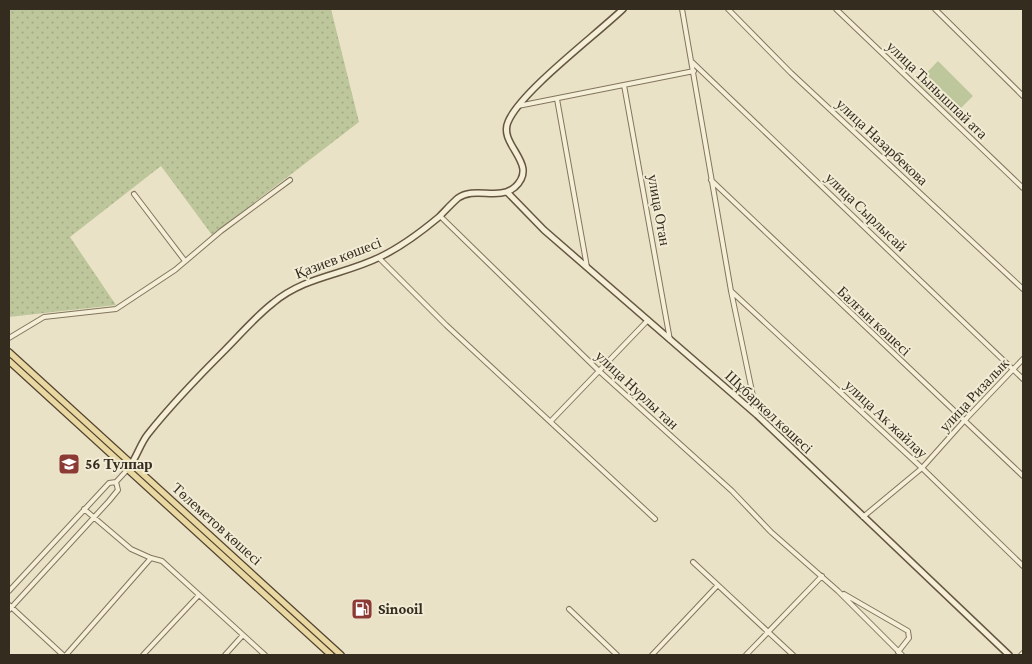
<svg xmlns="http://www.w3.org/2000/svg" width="1032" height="664" font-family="'Crimson Pro',serif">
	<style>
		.green { fill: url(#green-dots) }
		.pitch { fill: #bec79b }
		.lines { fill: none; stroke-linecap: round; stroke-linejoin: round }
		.street-casing { stroke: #83745e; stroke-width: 6 }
		.secondary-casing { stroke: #655641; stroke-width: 8 }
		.primary-casing { stroke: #514331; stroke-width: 8 }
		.street { stroke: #f5efd8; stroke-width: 4 }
		.secondary { stroke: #f5efd8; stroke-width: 5 }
		.primary { stroke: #e9d8a2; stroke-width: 5.5 }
		.labels { text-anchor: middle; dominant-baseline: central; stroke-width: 4; stroke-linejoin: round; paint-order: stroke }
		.street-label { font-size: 15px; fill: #352c20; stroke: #f2ecd5 }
		.poi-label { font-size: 15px; font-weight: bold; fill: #352c20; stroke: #f2ecd5; text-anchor: start }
	</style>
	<defs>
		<pattern id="green-dots" width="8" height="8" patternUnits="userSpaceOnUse" patternTransform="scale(1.25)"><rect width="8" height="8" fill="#bec79b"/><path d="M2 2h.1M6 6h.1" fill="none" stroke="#a4ab85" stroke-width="1.8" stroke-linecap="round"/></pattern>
	</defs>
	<rect width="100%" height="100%" fill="#eae2c6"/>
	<!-- green -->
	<path class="green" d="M9 9H331L359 122 212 235 161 166 70 237 116 305 9 317Z"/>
	<!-- pitch -->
	<path class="pitch" d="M938 61 973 96 953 116 918 82Z"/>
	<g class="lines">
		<!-- street casing -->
		<g class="street-casing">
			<path id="street" d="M682 9 731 291 757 415
				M728 9 791 73 1023 289
				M836 9 1023 188
				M935 9 1023 96
				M692 62 1023 379
				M624 85 670 340
				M557 99 587 267
				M518 106 694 71
				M711 180 1023 476
				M134 194 185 261
				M440 216 598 370 732 491 771 532 838 591 902 655
				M379 258 446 325 655 519
				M731 291 922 468 1023 566
				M9 338 44 317 116 309 175 270 221 231 290 180
				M551 421 648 320
				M863 517 922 468 964 421 1023 359
				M151 558 162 561 265 655
				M693 562 793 655
				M9 591 109 483 116 482 128 469
				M844 594 908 631 909 638 898 652
				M9 605 63 655
				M569 609 617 655
				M9 610 109 501 118 490 116 482
				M66 655 151 558 131 549 84 509
				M143 655 199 595
				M225 655 243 635
				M652 655 717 586
				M746 655 822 576
				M1021 655 1023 653"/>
		</g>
		<!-- secondary casing -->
		<g class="secondary-casing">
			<path id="secondary" d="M507 192 544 230 757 415 1009 655
				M129 467C137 457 140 444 148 434 171 405 198 377 224 351 240 335 255 317 273 303 305 276 344 275 380 257 401 247 421 232 439 217 445 211 451 204 458 198 475 186 499 201 515 187 540 164 498 145 508 122 520 92 596 35 623 9"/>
		</g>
		<!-- primary casing -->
		<g class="primary-casing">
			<path id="primary" d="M9 352 341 655
				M9 361 331 655"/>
		</g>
		<!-- street -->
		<use href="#street" class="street"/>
		<!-- secondary -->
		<use href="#secondary" class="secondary"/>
		<!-- primary -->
		<use href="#primary" class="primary"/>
	</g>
	<!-- icons -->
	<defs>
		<g id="school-square" transform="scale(1.125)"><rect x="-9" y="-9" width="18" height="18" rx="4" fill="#8c3a34" stroke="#f2ecd5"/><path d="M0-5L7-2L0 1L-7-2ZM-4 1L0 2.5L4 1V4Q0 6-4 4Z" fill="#fff"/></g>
		<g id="fuel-square" transform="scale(1.125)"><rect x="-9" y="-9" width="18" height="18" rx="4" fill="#8c3a34" stroke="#f2ecd5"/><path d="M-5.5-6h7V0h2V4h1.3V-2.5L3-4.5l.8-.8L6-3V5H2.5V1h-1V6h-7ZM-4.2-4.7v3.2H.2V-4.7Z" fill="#fff"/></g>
	</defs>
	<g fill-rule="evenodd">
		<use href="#school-square" x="69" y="464"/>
		<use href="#fuel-square" x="362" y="609"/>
	</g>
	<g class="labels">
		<!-- street labels -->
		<g class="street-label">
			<text transform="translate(937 90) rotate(44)">улица Тынышпай ата</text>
			<text transform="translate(882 142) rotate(43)">улица Назарбекова</text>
			<text transform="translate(659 210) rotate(80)">улица Отан</text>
			<text transform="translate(866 212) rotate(44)">улица Сырлысай</text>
			<text transform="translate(338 258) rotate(-21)">Қазиев көшесі</text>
			<text transform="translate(874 321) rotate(43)">Балғын көшесі</text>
			<text transform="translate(637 390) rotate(43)">улица Нурлы тан</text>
			<text transform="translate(974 395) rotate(-47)">улица Ризалык</text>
			<text transform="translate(769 412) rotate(43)">Шұбаркөл көшесі</text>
			<text transform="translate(886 419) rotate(43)">улица Ак жайлау</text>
			<text transform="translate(217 524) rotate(42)">Төлеметов көшесі</text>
		</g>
		<!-- poi labels -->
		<g class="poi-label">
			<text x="85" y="464">56 Тулпар</text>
			<text x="378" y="609">Sinooil</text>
		</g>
	</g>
	<!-- border -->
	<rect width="1032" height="664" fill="none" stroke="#352c20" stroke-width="20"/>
</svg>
